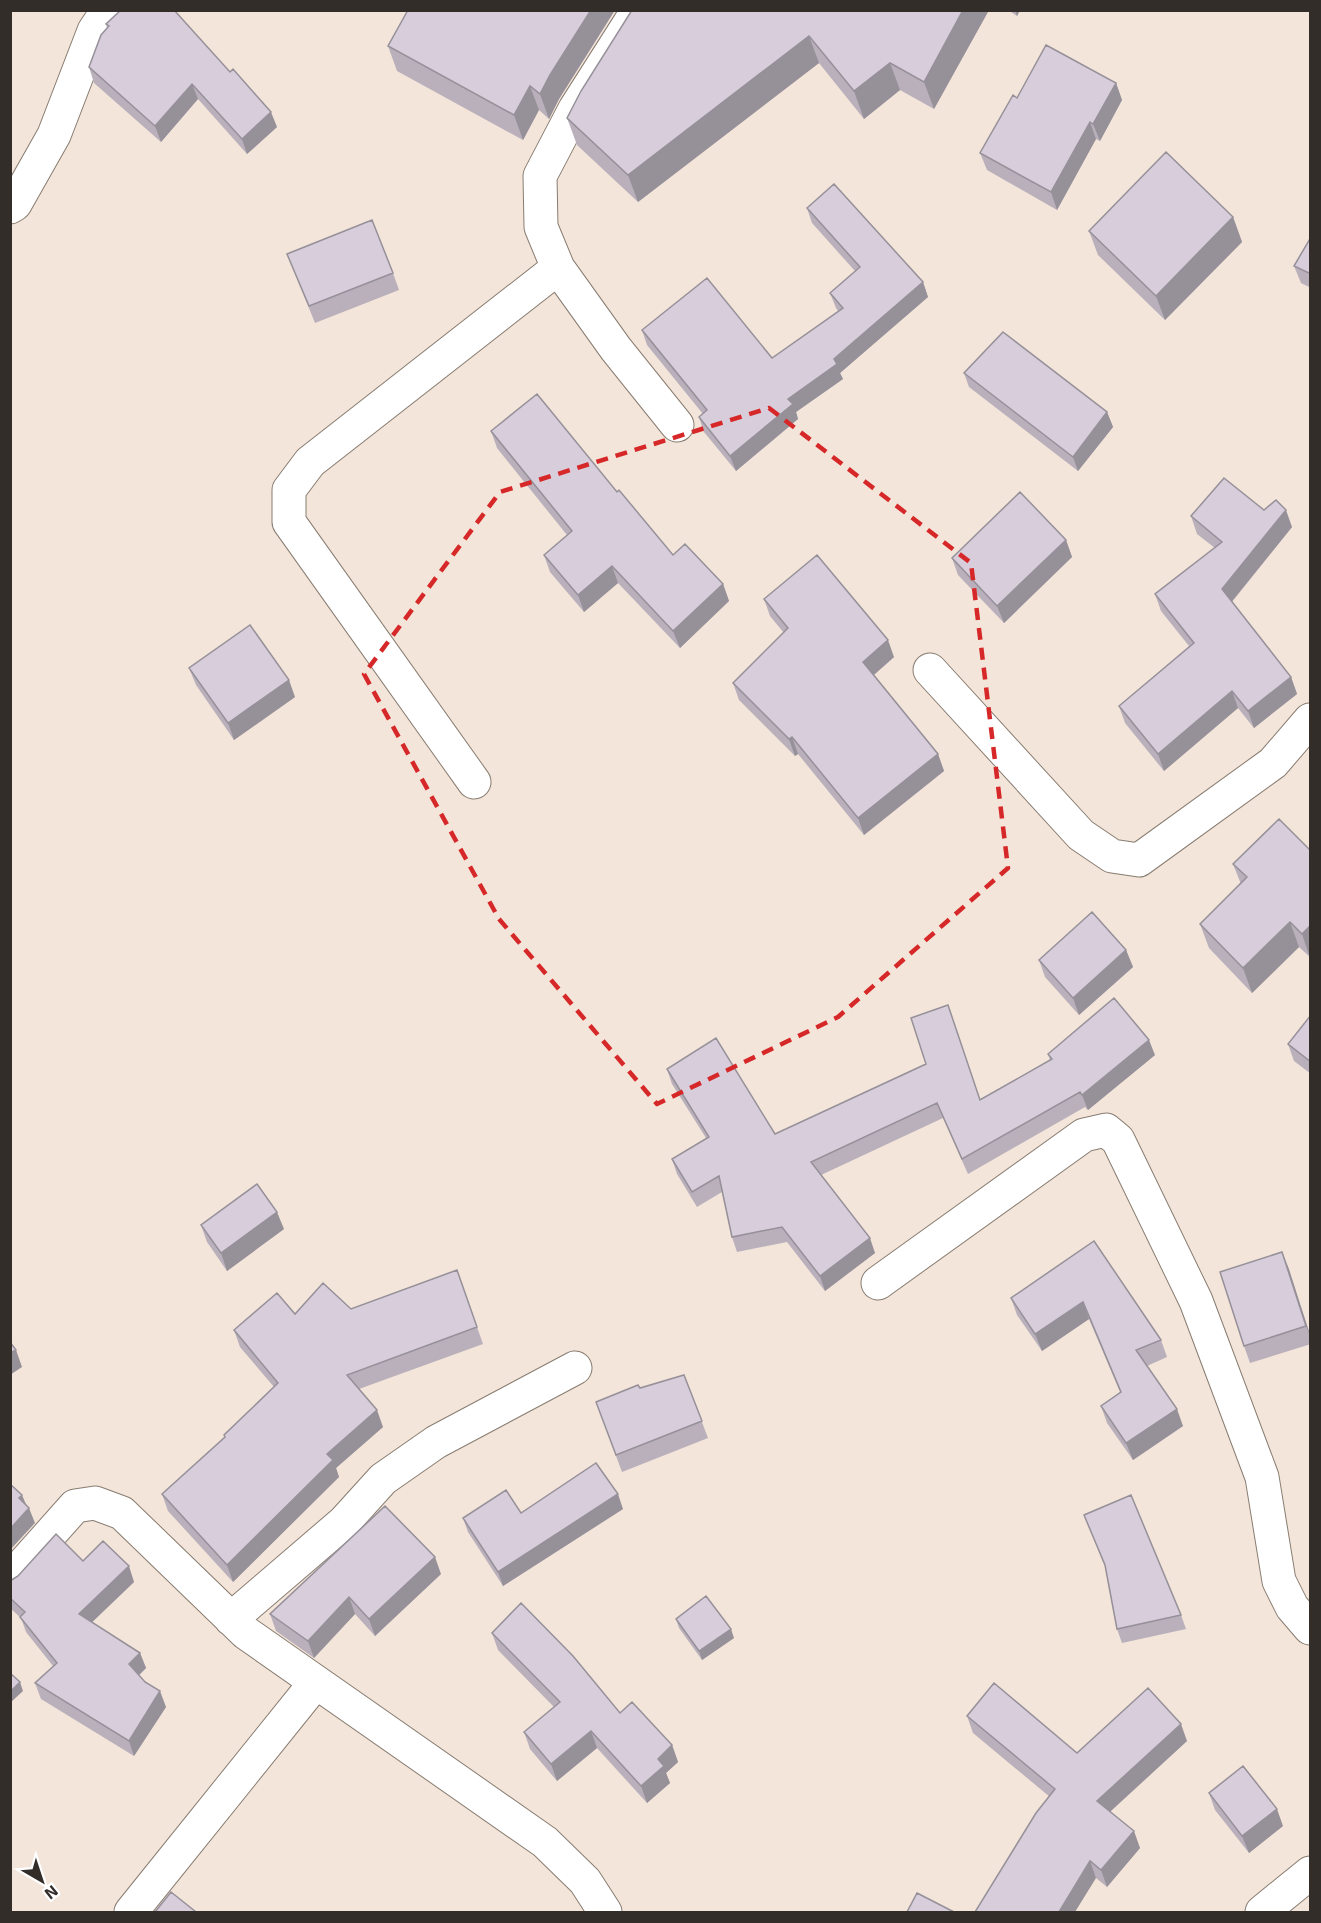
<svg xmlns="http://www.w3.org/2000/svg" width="1321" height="1923" font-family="'Exo 2',sans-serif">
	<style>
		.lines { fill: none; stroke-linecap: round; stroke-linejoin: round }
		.minor-casing { stroke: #887c71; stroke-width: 35 }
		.minor { stroke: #fff; stroke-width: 33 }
		.wall { fill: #b9b0bc }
		.shaded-wall { fill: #969099 }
		.building { fill: #d7cddb; stroke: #969099; stroke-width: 1.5 }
		.marked { fill: none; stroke: #d62828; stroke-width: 4.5; stroke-dasharray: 12 8; stroke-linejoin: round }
	</style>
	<rect width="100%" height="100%" fill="#f3e5d9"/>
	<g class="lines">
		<!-- minor casing -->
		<g class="minor-casing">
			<path id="minor" d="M10 207 15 204 54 135 94 31 108 10
				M558 268 616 349 677 425
				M930 670 1081 835 1112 856 1139 860 1273 763 1310 720
				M474 782 289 522V490L310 462 558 268 541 227 540 176 575 109 638 10
				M878 1283 1084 1135 1106 1130 1118 1140 1196 1301 1262 1477 1279 1581 1292 1607 1310 1628
				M10 1579 75 1506 95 1503 122 1513 246 1633 545 1842 585 1881 605 1912
				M231 1619 344 1522 383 1479 436 1442 575 1368
				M131 1912 316 1682
				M1262 1912 1310 1873"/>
		</g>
		<!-- minor -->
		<use href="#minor" class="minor"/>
	</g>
	<!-- wall -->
	<path class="wall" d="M408 10H615L559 99 549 119 539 110 523 140 397 71 388 46Z
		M632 10H989L934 109 900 90 864 119 819 63 638 202 577 145 567 118Z
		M1008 10H1020L1017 16Z
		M106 24 277 127 247 154 198 99 161 142 94 83 89 67 107 28Z
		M1116 83 1122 100 1100 141 1096 139 1057 210 987 170 980 153 1017 98Z
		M807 208 923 282 928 297 840 373 843 379 796 412 798 419 736 471 704 432 699 417 703 414 647 345 642 330 772 358 838 311 836 308 830 293 855 271 812 223Z
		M1233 217 1242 242 1165 320 1098 255 1089 231Z
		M1311 237V288L1301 283 1294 266Z
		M287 254 393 273 399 290 315 323Z
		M964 373 1107 412 1113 427 1078 471 969 387Z
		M491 431 617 492 673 555 723 584 729 601 680 648 618 583 584 612 550 572 544 555 567 535 497 448Z
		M1264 510 1292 527 1232 602 1291 677 1297 694 1254 728 1238 708 1164 771 1125 723 1119 706 1189 646 1161 611 1155 594 1215 548 1197 534 1191 516Z
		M1066 540 1072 557 1004 623 958 575 952 558Z
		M764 599 894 657 874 675 938 754 944 771 864 835 798 754 795 756 739 700 733 683 784 633 770 616Z
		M189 668 295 697 234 740 196 685Z
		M1311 851V958L1299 947 1252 993 1209 948 1200 924 1241 884 1233 864Z
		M1126 950 1133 967 1079 1015 1045 977 1039 960Z
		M1311 1015V1074L1294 1061 1288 1044Z
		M1048 1054 1155 1055 1088 1110 1085 1107 968 1174 943 1118 821 1175 875 1253 825 1291 787 1242 737 1252 732 1237 722 1192 697 1207 677 1174 672 1159 706 1138 672 1084 667 1069 775 1134 926 1064 980 1099 1050 1060Z
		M201 1225 284 1229 227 1271 207 1242Z
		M1094 1241 1161 1340 1167 1357 1147 1366 1183 1426 1133 1460 1107 1423 1101 1406 1120 1392 1089 1319 1042 1351 1017 1315 1011 1298Z
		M1282 1252 1311 1337V1344L1250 1363 1244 1346Z
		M457 1270 483 1344 359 1389 383 1427 336 1468 339 1477 233 1582 168 1511 162 1494 225 1437 224 1435 274 1387 240 1347 234 1330 295 1314 351 1309Z
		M684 1375 708 1438 622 1472 596 1402Z
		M623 1509 503 1586 468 1532 463 1518 521 1513Z
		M1084 1515 1181 1615 1186 1629 1122 1643 1117 1629 1106 1569Z
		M83 1561 134 1582 92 1622 140 1653 146 1668 139 1675 166 1707 134 1756 41 1699 35 1683 53 1666 26 1632 21 1618 10 1608V1581Z
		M441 1574 375 1636 355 1614 314 1658 276 1631 270 1614Z
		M676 1619 734 1638 702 1660 679 1628Z
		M492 1633 620 1713 672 1745 678 1762 666 1773 670 1783 647 1803 597 1748 557 1781 530 1749 524 1732 554 1707 498 1650Z
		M967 1716 1077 1753 1187 1741 1110 1812 1140 1848 1107 1887 1096 1878 1050 1797 973 1733Z
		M1209 1793 1283 1826 1249 1853 1215 1810Z"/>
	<!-- shaded-wall -->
	<path class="shaded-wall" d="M591 10H615L559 99 549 119 540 94 550 75Z
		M963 10H989L934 109 924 82Z
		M1015 10H1020L1017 16Z
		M809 36 819 63 638 202 628 175Z
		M890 63 900 90 864 119 854 91Z
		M1116 83 1122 100 1100 141 1093 124Z
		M192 84 198 99 161 142 155 126Z
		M530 86 539 110 523 140 514 115Z
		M271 112 277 127 247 154 242 139Z
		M1090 122 1096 139 1057 210 1051 192Z
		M1233 217 1242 242 1165 320 1156 296Z
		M923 282 928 297 840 373 843 379 796 412 798 419 736 471 730 456 788 399Z
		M1107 412 1113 427 1078 471 1073 457Z
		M1286 510 1292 527 1228 606 1222 589Z
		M1066 540 1072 557 1004 623 997 606Z
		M612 566 618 583 584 612 578 595Z
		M723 584 729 601 680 648 673 631Z
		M888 640 894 657 869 679 863 662Z
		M1291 677 1297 694 1254 728 1248 711Z
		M289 680 295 697 234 740 228 723Z
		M1232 691 1238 708 1164 771 1158 754Z
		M792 737 798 754 795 756 789 739Z
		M938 754 944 771 864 835 858 818Z
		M1290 922 1299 947 1252 993 1243 968Z
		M1311 925 1310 958 1302 934Z
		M1126 950 1133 967 1079 1015 1073 998Z
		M1149 1040 1155 1055 1088 1110 1082 1095Z
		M277 1212 284 1229 227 1271 221 1253Z
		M870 1238 875 1253 825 1291 820 1276Z
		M1282 1252 1289 1269 1311 1338 1306 1326Z
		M1083 1302 1089 1319 1042 1351 1035 1334Z
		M16 1350 22 1367 10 1375V1353Z
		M1177 1409 1183 1426 1133 1460 1126 1443Z
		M377 1410 383 1427 336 1468 339 1477 233 1582 227 1565 327 1454Z
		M618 1494 623 1509 503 1586 498 1572Z
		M22 1495 28 1509 29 1508 35 1523 10 1550V1529L19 1498Z
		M435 1557 441 1574 375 1636 369 1619Z
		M129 1566 134 1582 85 1629 79 1614Z
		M349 1597 355 1614 314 1658 308 1641Z
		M731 1629 734 1638 702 1660 699 1651Z
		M140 1653 146 1668 135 1679 129 1664Z
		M20 1682 23 1691 10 1703V1692Z
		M160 1691 166 1707 134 1756 129 1741Z
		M1181 1724 1187 1741 1103 1818 1097 1801Z
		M591 1731 597 1748 557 1781 551 1764Z
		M672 1745 678 1762 666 1773 670 1783 647 1803 641 1786 658 1759Z
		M1277 1809 1283 1826 1249 1853 1242 1836Z
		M1134 1831 1140 1848 1107 1887 1101 1870Z
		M1090 1861 1096 1878 1075 1912H1059Z"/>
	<!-- building -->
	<path class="building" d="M121 10H174L230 72 233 69 271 112 242 139 192 84 155 126 89 67 101 35 109 26 106 24Z
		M408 10H591L550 75 540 94 530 86 514 115 388 46Z
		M632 10H963L924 82 890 63 854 91 809 36 628 175 567 118 581 91Z
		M1046 45 1116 83 1093 124 1090 122 1051 192 980 153 1013 95 1017 98Z
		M1166 152 1233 217 1156 296 1089 231Z
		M834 184 923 282 834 359 837 364 788 399 793 404 730 456 699 417 707 410 642 330 707 278 772 358 843 308 830 293 860 267 807 208Z
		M372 220 393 273 309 306 287 254Z
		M1311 237V274L1294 266Z
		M1003 332 1107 412 1073 457 964 373Z
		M537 394 617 492 619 490 673 555 685 544 723 584 673 631 612 566 578 595 544 555 572 531 491 431Z
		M1224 478 1264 510 1276 500 1286 510 1222 589 1291 677 1248 711 1232 691 1158 754 1119 706 1194 643 1155 594 1222 542 1191 516Z
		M1020 492 1066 540 997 606 952 558Z
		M817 555 888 640 863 662 938 754 858 818 792 737 789 739 733 683 788 628 764 599Z
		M250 625 289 680 228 723 189 668Z
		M1279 819 1311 851V925L1302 934 1290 922 1243 968 1200 924 1247 877 1233 864Z
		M1092 912 1126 950 1073 998 1039 960Z
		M1114 998 1149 1040 1082 1095 1080 1092 962 1159 937 1103 811 1162 870 1238 820 1276 782 1227 732 1237 719 1176 692 1192 672 1159 709 1137 667 1069 716 1038 775 1134 926 1064 911 1018 948 1005 980 1100 1052 1059 1048 1054Z
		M1311 1015V1062L1288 1044Z
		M257 1184 277 1212 221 1253 201 1225Z
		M1094 1241 1161 1340 1136 1350 1177 1409 1126 1443 1101 1406 1121 1392 1083 1302 1035 1334 1011 1298Z
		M1282 1252 1306 1326 1244 1346 1220 1272Z
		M457 1270 477 1327 347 1375 377 1410 327 1454 333 1460 227 1565 162 1494 225 1437 224 1435 278 1383 234 1330 277 1293 295 1314 323 1283 351 1309Z
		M10 1342 16 1350 10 1353Z
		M684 1375 702 1421 616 1455 596 1402 638 1385 640 1388Z
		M596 1463 618 1494 498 1572 463 1518 506 1490 521 1513Z
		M10 1484 22 1495 19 1498 29 1508 10 1529Z
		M1131 1495 1181 1615 1117 1629 1105 1565 1084 1515Z
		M385 1506 435 1557 369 1619 349 1597 308 1641 270 1614Z
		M56 1534 83 1561 103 1541 129 1566 79 1614 140 1653 129 1664 145 1682 160 1691 129 1741 35 1683 57 1663 20 1617 25 1612 10 1598V1581L18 1576Z
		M706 1596 731 1629 699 1651 676 1619Z
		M521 1603 573 1656 620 1713 632 1702 672 1745 658 1759 664 1766 641 1786 591 1731 551 1764 524 1732 560 1702 492 1633Z
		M10 1673 20 1682 10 1692Z
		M994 1683 1077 1753 1148 1688 1181 1724 1097 1801 1134 1831 1101 1870 1090 1861 1059 1912H975L1036 1813 1055 1789 967 1716Z
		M1243 1766 1277 1809 1242 1836 1209 1793Z
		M171 1892 196 1912H155Z
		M917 1893 954 1912H907Z"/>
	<!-- marked area -->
	<path class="marked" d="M769 408 971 563 1008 868 838 1017 657 1104 499 919 364 674 500 492Z"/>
	<!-- border -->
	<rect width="1321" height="1923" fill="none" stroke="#322d29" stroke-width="24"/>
	<!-- north arrow -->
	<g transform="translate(42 1881) rotate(141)" stroke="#ffffff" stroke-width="4.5" paint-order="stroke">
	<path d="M0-4.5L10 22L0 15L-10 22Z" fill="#322d29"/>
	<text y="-9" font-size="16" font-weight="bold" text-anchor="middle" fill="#322d29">N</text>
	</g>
</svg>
